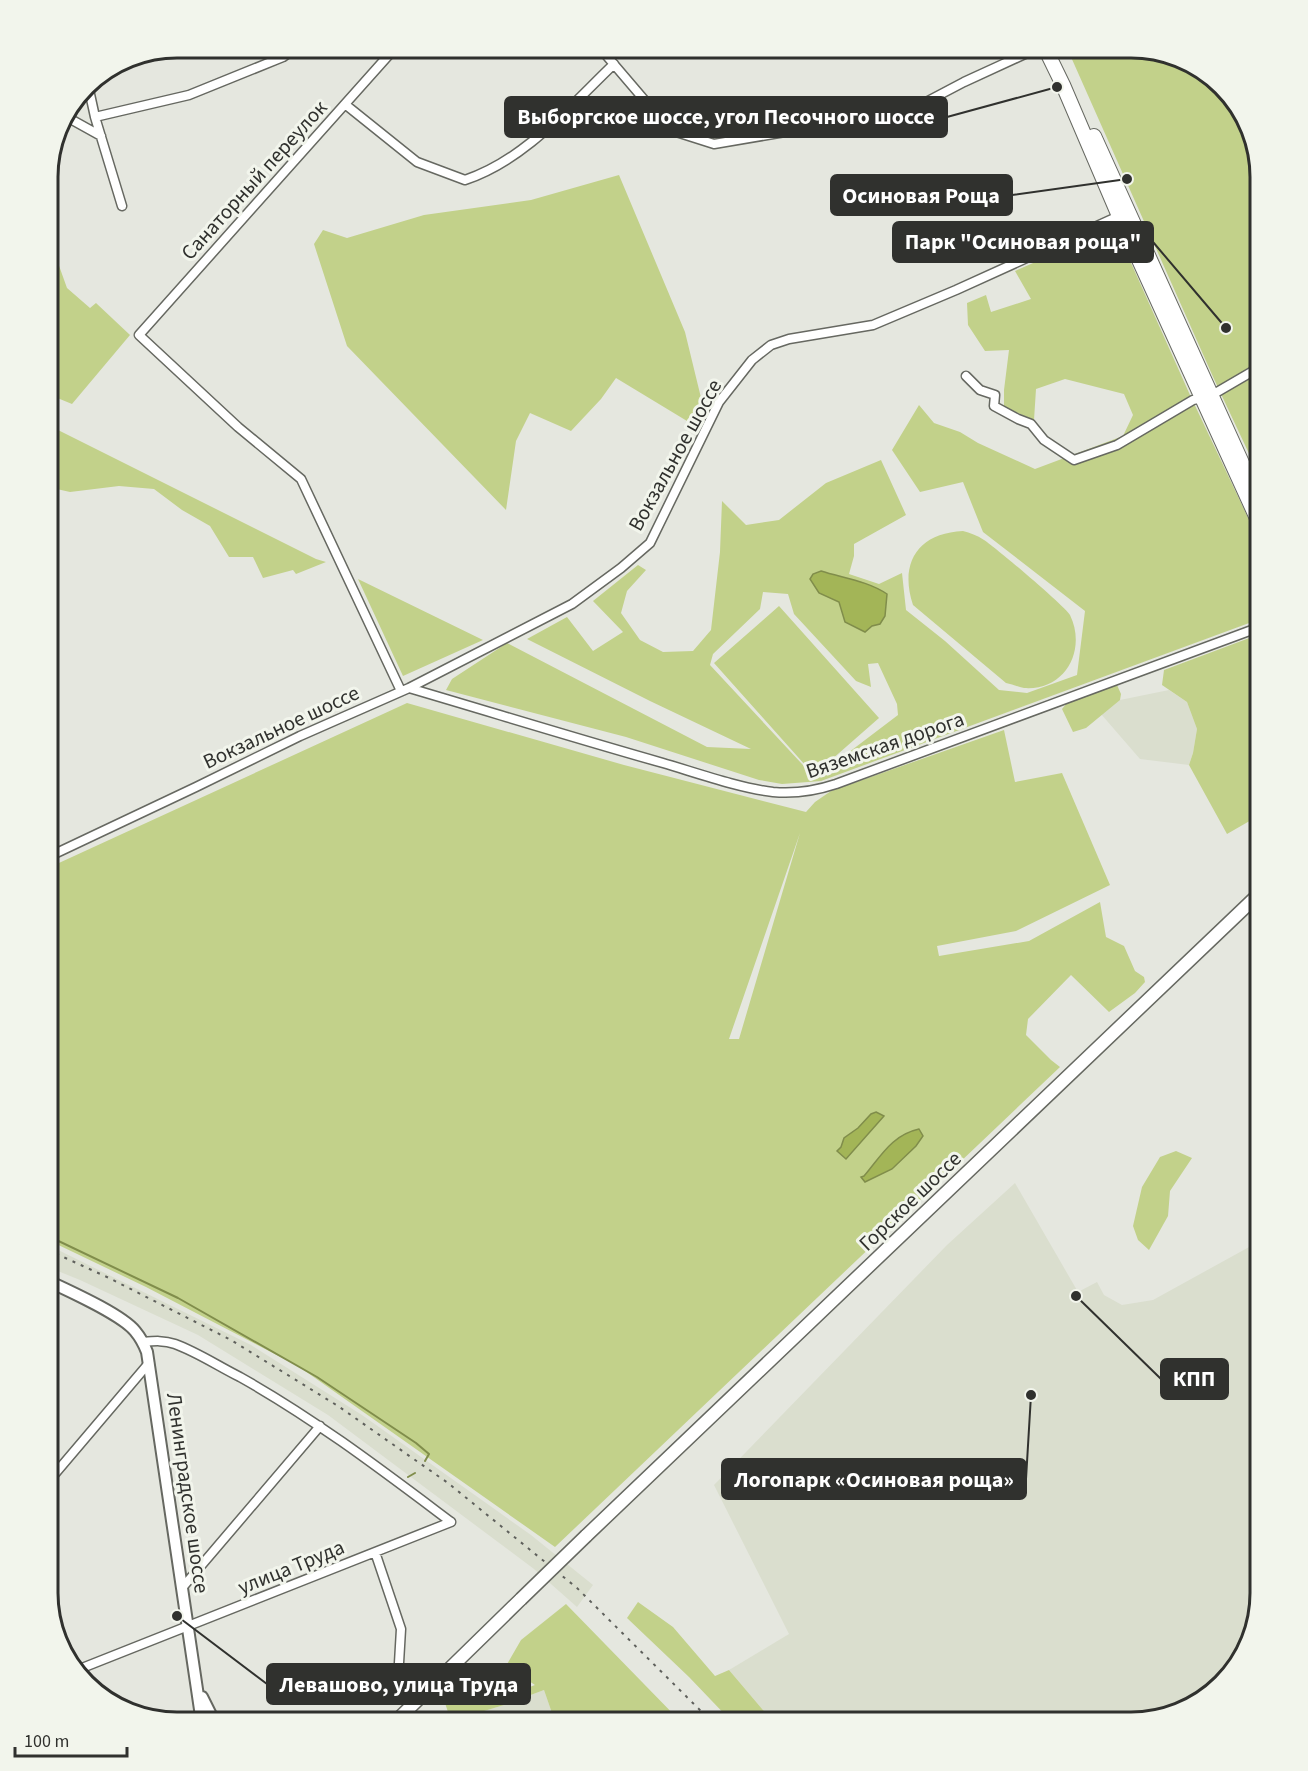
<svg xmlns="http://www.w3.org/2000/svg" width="1308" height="1771" font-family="'Source Sans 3',sans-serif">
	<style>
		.built { fill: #dadece }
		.green { fill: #c2d18a; fill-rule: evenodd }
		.water { fill: #a3b557; stroke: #808d4b; stroke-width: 1.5 }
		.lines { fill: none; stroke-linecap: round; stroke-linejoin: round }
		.stream { stroke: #808d4b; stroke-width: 2 }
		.minor-casing { stroke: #666861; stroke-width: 11 }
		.tertiary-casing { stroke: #666861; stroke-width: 14 }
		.secondary-casing { stroke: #666861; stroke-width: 15 }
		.primary-casing { stroke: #666861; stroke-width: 16 }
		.minor { stroke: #fff; stroke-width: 8 }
		.tertiary { stroke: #fff; stroke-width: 10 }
		.secondary { stroke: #fff; stroke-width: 12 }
		.primary { stroke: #fff; stroke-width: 14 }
		.rail { stroke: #5f605c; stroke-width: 2; stroke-dasharray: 3 6; stroke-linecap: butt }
		.secondary-bridge-casing { stroke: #666861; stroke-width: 15; stroke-linecap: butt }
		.secondary-bridge { stroke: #fff; stroke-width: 12 }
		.labels { text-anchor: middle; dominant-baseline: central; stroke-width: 6; stroke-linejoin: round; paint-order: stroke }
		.street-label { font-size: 21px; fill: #30312e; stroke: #f2f5ec }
		.rim { fill: none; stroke: #30312e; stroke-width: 3 }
		.leader { fill: none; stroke: #30312e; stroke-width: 2 }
		.callout-dot { fill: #30312e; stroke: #f2f5ec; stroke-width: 2 }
		.callout { fill: #30312e; stroke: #30312e; stroke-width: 2 }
		.callout-label { font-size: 22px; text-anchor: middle; font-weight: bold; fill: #fff }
	</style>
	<rect width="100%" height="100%" fill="#e5e7df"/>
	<!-- built -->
	<path class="built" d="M1169 690 1187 702 1197 729 1193 753 1189 765 1140 759 1101 714 1118 698 1120 700Z
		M1015 1183 1078 1292 1097 1282 1104 1295 1122 1305 1153 1300 1260 1241V1594L1243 1658 1195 1705 1131 1723H774L729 1670 789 1634 714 1485 947 1245Z
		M48 1245 251 1345 362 1415 531 1535 593 1585 577 1607 534 1569 328 1415 198 1335 80 1280 48 1267Z
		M544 1690 553 1716 533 1723H452L451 1721 504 1705Z"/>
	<!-- green -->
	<path class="green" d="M1067 48H1139L1195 66 1242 113 1260 178V477L1214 379Z
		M619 175 685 332 703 406 687 421 616 378 601 399 571 431 530 413 516 441 506 510 347 346 314 244 323 230 347 238 424 215 531 200Z
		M1115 227 1190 395 1260 543V619L821 781 782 784 759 780 626 737 446 690 452 679 507 643 707 747 751 749 650 701 527 639 567 617 593 651 623 632 593 601 638 565 646 570 627 591 621 613 640 640 663 652 693 651 711 630 720 552 722 501 746 525 779 520 826 483 881 460 906 515 854 544V556L849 574 879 584 902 573 906 610 945 641 999 690 1027 693 1077 675 1085 611 983 532 963 482 920 492 892 450 919 405 934 423 960 432 978 443 1035 469 1123 436 1133 415 1124 394 1065 379 1036 389 1034 420 1004 407V390L1009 350 985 351 968 325 967 303 986 295 991 312 1031 299 1015 271ZM763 592 788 594 794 614 856 681 871 687 868 664 878 663 897 704 898 715 815 778 710 665 713 654 760 609Z
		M48 235 67 288 90 308 96 303 130 335 72 404 55 397 48 391Z
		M48 425 316 559 326 562 296 574 293 570 263 578 253 557H229L210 526 182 510 154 489 119 486 70 492 48 487Z
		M963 531C970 533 977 535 984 540 994 546 1067 608 1070 615 1087 650 1065 691 1024 688 1018 687 1012 684 1006 683L913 605C899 563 918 533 963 531Z
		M358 579 483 640 403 676Z
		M779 606 879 718 814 775 714 663Z
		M1260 634V815L1227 834 1189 765 1193 753 1197 729 1187 702 1162 685 1164 670Z
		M1117 685 1121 694 1120 700 1086 728 1073 732 1062 709 1067 703Z
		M407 703 624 765 806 812 815 802 831 791 1004 730 1015 782 1062 773 1110 885 1016 931 937 946 939 956 1029 941 1100 902 1106 937 1124 946 1135 971 1144 977 1145 982 1135 993 1109 1012 1071 975 1028 1019 1026 1035 1051 1060 1060 1067 555 1547 298 1366 146 1287 48 1240V868ZM800 833 739 1039H729Z
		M1176 1151 1192 1158 1170 1191 1168 1216 1149 1250 1138 1240 1133 1226 1142 1187 1160 1157Z
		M638 1602 673 1627 715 1676 729 1670 774 1723H733L689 1677 627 1618Z
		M566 1604 682 1723H533L553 1716 544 1690 504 1705 451 1721 445 1703 462 1688 474 1704 481 1701 471 1678 487 1665 527 1688 535 1685 506 1666 521 1640Z"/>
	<!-- water -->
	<path class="water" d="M821 571C843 578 868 581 887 594L885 616 880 624 872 626 865 632 845 622 839 602 819 593 810 579 813 574Z
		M876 1112 884 1116 846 1159 837 1151 841 1147 844 1138 858 1128 871 1114Z
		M919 1129 923 1136 916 1146 892 1169 865 1182 861 1177 864 1176C881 1156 892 1135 919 1129Z"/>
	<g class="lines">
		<!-- stream -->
		<path class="stream" d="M48 1236 178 1298 317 1377 416 1443 429 1454 425 1461
			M408 1477 415 1473"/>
		<!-- minor casing -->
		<g class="minor-casing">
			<path id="minor" d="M395 48 139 335 238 427 301 479 401 691
				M600 48 670 130 714 144 791 131 890 121 964 82 1038 48
				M88 85 95 117 122 206
				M346 105 417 162 465 180C525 160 569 107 614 64
				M65 116 101 136
				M95 117 189 95 283 57 295 48
				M966 376 980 390 995 395 994 406 1018 419 1031 424 1044 440 1074 460 1117 445 1193 400 1202 398
				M1212 395 1260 367
				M409 688C494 713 578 739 663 763 697 773 739 788 773 792 795 794 815 791 836 784L1260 627
				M48 857 196 787 300 736 409 688 572 604 621 568 650 543 719 402 752 360 771 345 789 339 873 325 956 290 1119 216
				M143 1342C154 1341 164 1340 175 1344 197 1352 218 1366 240 1377 315 1419 383 1471 451 1522
				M48 1482 149 1363
				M375 1552 401 1629 399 1663
				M182 1588 320 1426
				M77 1670 451 1522
				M185 1723 201 1717"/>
		</g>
		<!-- tertiary casing -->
		<g class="tertiary-casing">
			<path id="tertiary" d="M48 1281C69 1291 121 1314 135 1331 140 1337 144 1344 147 1352L202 1723
				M202 1697 215 1723"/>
		</g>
		<!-- secondary casing -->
		<g class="secondary-casing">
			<path id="secondary" d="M586 1536 1260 893
				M394 1723 521 1599"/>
		</g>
		<!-- primary casing -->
		<g class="primary-casing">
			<path id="primary" d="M1045 48 1063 85 1119 216 1260 525
				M1094 136 1257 496"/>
		</g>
		<!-- minor -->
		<use href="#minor" class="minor"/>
		<!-- tertiary -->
		<use href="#tertiary" class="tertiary"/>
		<!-- secondary -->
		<use href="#secondary" class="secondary"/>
		<!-- primary -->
		<use href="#primary" class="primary"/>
		<!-- rail -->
		<path class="rail" d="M48 1250 109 1278 231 1340 338 1406 448 1483 577 1588 713 1723"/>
		<!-- secondary-bridge casing -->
		<g class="secondary-bridge-casing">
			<path id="secondary-bridge" d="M521 1599 586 1536"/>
		</g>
		<!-- secondary-bridge -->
		<use href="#secondary-bridge" class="secondary-bridge"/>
	</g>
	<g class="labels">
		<!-- street labels -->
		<g class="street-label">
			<text transform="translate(254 180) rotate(-48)">Санаторный переулок</text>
			<text transform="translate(675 455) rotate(-61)">Вокзальное шоссе</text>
			<text transform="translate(281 727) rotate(-25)">Вокзальное шоссе</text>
			<text transform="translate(885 745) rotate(-19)">Вяземская дорога</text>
			<text transform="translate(910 1201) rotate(-44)">Горское шоссе</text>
			<text transform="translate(188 1493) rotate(82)">Ленинградское шоссе</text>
			<text transform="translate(291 1567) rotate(-22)">улица Труда</text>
		</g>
	</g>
	<!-- crop -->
	<path d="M0 0H1308V1771H0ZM177 58H1131A119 119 0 0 1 1250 177V1593A119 119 0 0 1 1131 1712H177A119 119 0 0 1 58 1593V177A119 119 0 0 1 177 58Z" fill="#f2f5ec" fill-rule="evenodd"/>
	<path class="rim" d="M177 58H1131A119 119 0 0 1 1250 177V1593A119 119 0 0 1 1131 1712H177A119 119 0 0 1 58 1593V177A119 119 0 0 1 177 58Z"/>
	<!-- callouts -->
	<path class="leader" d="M1057 87L947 117M1127 179L1012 195M1226 328L1153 242M1076 1296L1161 1379M1031 1395L1026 1479M177 1616L267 1684"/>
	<g class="callout-dot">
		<circle cx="1057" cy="87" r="6"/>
		<circle cx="1127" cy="179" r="6"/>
		<circle cx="1226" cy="328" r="6"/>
		<circle cx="1076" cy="1296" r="6"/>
		<circle cx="1031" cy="1395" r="6"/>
		<circle cx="177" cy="1616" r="6"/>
	</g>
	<g class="callout">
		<rect x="505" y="97" width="442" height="40" rx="6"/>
		<rect x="831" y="175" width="181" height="40" rx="6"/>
		<rect x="893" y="222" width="260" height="40" rx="6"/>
		<rect x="1161" y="1359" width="67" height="40" rx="6"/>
		<rect x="722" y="1459" width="304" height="40" rx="6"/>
		<rect x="267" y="1664" width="263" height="40" rx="6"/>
	</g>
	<g class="callout-label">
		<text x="726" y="124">Выборгское шоссе, угол Песочного шоссе</text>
		<text x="921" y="203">Осиновая Роща</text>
		<text x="1023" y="249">Парк "Осиновая роща"</text>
		<text x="1194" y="1386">КПП</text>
		<text x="874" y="1487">Логопарк «Осиновая роща»</text>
		<text x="399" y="1692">Левашово, улица Труда</text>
	</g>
	<!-- scale -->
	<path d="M15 1747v9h112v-9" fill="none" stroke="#30312e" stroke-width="3"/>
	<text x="24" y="1747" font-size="18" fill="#30312e" stroke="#f2f5ec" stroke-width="4.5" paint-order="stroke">100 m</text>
</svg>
